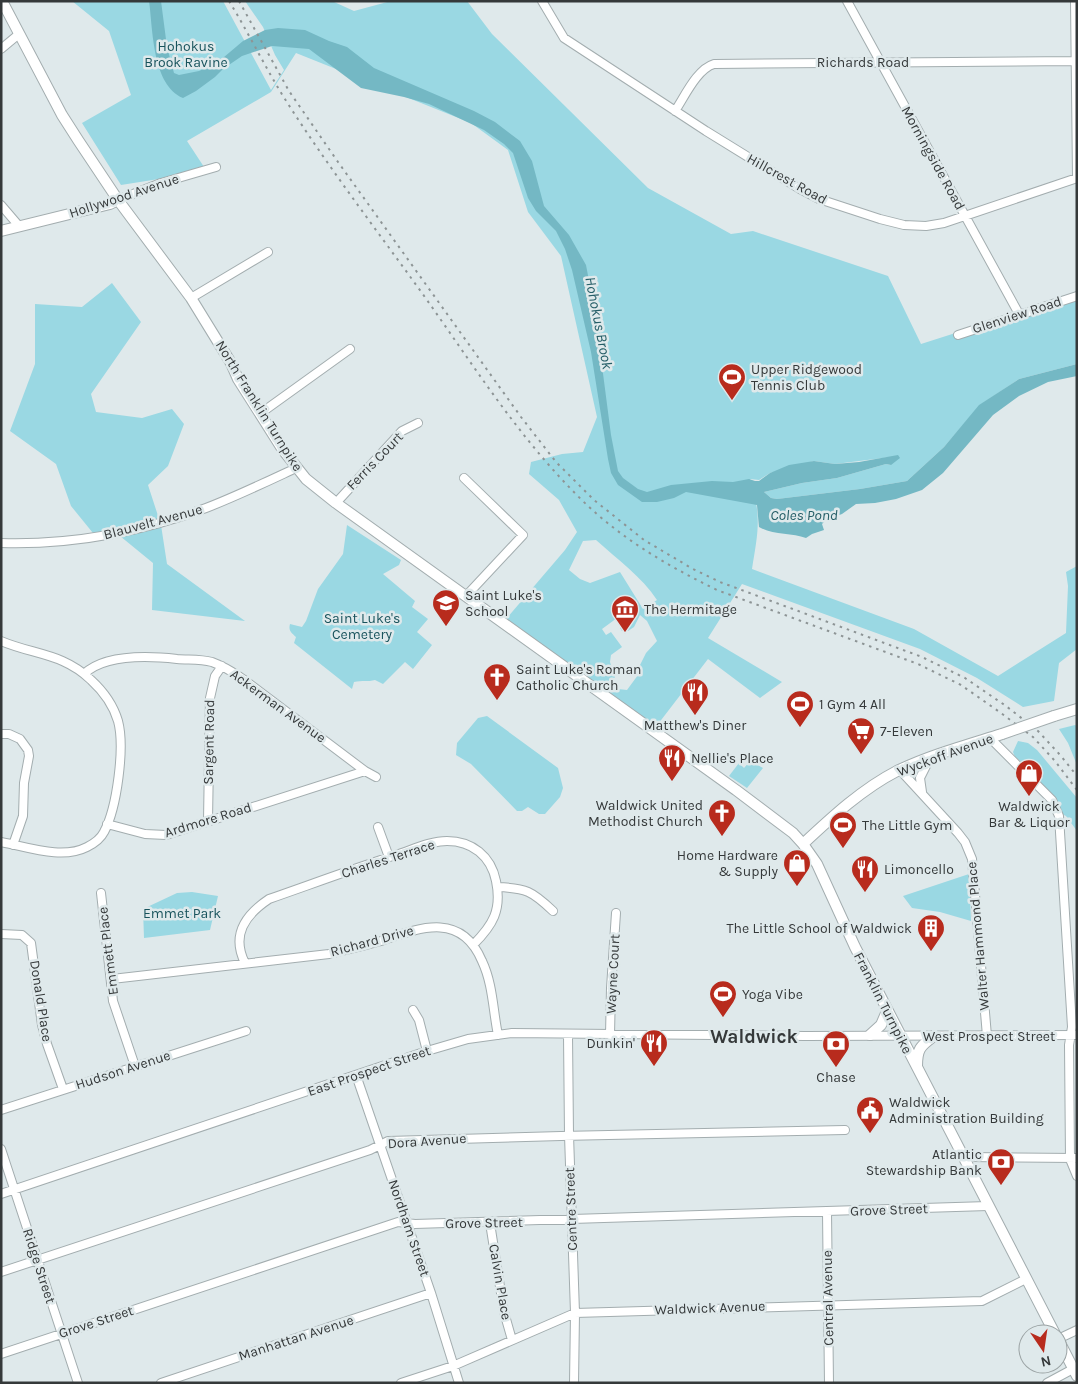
<svg xmlns="http://www.w3.org/2000/svg" width="1078" height="1384" font-family="Karla,sans-serif">
	<style>
		.green { fill: #9ad8e3; fill-rule: evenodd }
		.water { fill: #74b8c4 }
		.lines { fill: none; stroke-linecap: round; stroke-linejoin: round }
		.minor-casing { stroke: #a3adaf; stroke-width: 10 }
		.major-casing { stroke: #a3adaf; stroke-width: 12 }
		.minor { stroke: #fff; stroke-width: 8 }
		.major { stroke: #fff; stroke-width: 10 }
		.rail { stroke: #8d9495; stroke-width: 2; stroke-dasharray: 2.5 5; stroke-linecap: butt }
		.major-bridge-casing { stroke: #a3adaf; stroke-width: 12; stroke-linecap: butt }
		.major-bridge { stroke: #fff; stroke-width: 10 }
		.labels { text-anchor: middle; dominant-baseline: central; stroke-width: 5; stroke-linejoin: round; paint-order: stroke }
		.park-label { font-size: 14px; fill: #18535c; stroke: #dfe9eb }
		.street-label { font-size: 14px; fill: #35393a; stroke: #dfe9eb }
		.poi-label { font-size: 14px; fill: #35393a; stroke: #dfe9eb; text-anchor: start }
		.water-label { font-size: 15px; font-style: italic; fill: #255e67; stroke: #dfe9eb }
		.district-label { font-size: 19px; font-weight: bold; fill: #35393a; stroke: #dfe9eb }
	</style>
	<rect width="100%" height="100%" fill="#dfe9eb"/>
	<!-- green -->
	<path class="green" d="M72 1H223L271 90 284 70 275 55 263 27 245 1H332L354 11 391 1H467L492 34 648 188 731 234 753 231 888 276 921 344 1077 294V364L1019 379 980 405 944 447 907 481 860 489 777 499 771 498 764 492 802 483 837 478 886 464 891 465V457L835 464 814 461 770 473 759 480 750 479C762 516 758 532 752 569L914 629 998 676 1066 633 1068 586 1066 572 1077 566V649L1059 663 1054 701 1023 707 977 678 920 649 742 584 708 638 782 682 760 698 708 659 655 728 506 619 565 550 577 532 559 500 529 474 531 462 562 454 583 452 597 417 561 256 528 212 508 150 471 123 296 53 271 92 187 141 204 167 165 178 121 185 82 123 131 95 109 31ZM596 540C617 559 642 577 657 600L643 609 620 572 590 583 580 579 569 570 583 541ZM640 615 647 621 657 641 646 653 639 667 638 675 627 690 618 689 607 683 611 682 615 677 610 662 611 655 622 647 611 632 606 635 602 629 617 618 623 626 620 628 622 631 626 628 628 631 634 627Z
		M112 283 141 322 91 394 96 412 142 418 172 409 184 424 168 466 148 485 161 525 167 564 245 621 152 610 153 563 120 536 97 538 71 506 56 464 10 431 35 364V304L82 307Z
		M347 525 401 560 399 565 383 574 415 601 412 607 428 619 417 632 432 645 413 669 405 662 383 684 375 680C368 682 362 680 354 682L352 689 294 643 296 637C292 633 288 631 290 624L302 627 306 621 318 589 343 554Z
		M487 716 558 768 563 788 560 797 545 814H539L528 807 522 811H517L471 764 456 755 457 743 478 718Z
		M1075 725 1077 726V765L1068 743 1059 729Z
		M1018 741 1028 743 1037 750 1077 798V831L1066 816 1060 813 1036 778 1023 763 1015 757 1013 752Z
		M752 759V762L763 768 747 788 729 776 739 763 744 768Z
		M969 874 971 921 940 912 912 908 903 896Z
		M192 892 218 896 210 930 144 938 143 909 177 893Z"/>
	<!-- water -->
	<path class="water" d="M149 1H161L167 47 174 73 179 75 199 71 217 63 243 41 265 30 278 28 305 30 329 41 347 47 374 68 474 111 495 122 520 141 532 161 544 206 569 235 586 265 595 312 611 435 618 471 623 478 638 489 647 492 671 485 712 481 733 482 749 479 755 481H759L770 473 789 465 814 461 835 464 859 462 898 455 900 458 891 465 886 464 837 478 802 483 764 492 771 498 777 499 860 489 907 481 944 447 979 405 1019 379 1077 364V376L1048 382 1019 396 993 415 943 473 922 490 896 499 875 503 856 504 842 514 826 520 822 524 824 530 812 534 806 538C792 533 772 535 759 527L757 505 686 492 674 498 657 502H642L618 485 611 473 608 459 591 352 572 270 565 249 556 231 536 211 528 198 513 153 504 144 484 130 429 104 404 97 361 88 309 49 272 46 242 56 223 69 215 77 196 91 183 98C152 85 153 29 149 1Z"/>
	<g class="lines">
		<!-- minor casing -->
		<g class="minor-casing">
			<path id="minor" d="M542 1 564 38 706 131 800 189 819 199 880 219 904 225 926 226 944 223 1077 178
				M847 1 1019 314
				M1075 1 1077 178
				M1 49 19 34
				M675 111C685 96 697 69 714 64L1075 61
				M118 200 161 183 216 167
				M1 205 19 226
				M191 298 268 252
				M958 335 1077 296
				M261 413 350 349
				M464 478 523 535 466 596
				M336 503 402 431 418 423
				M1 543C70 545 141 532 206 508 237 496 266 482 296 468
				M1 641C34 655 63 653 91 680 103 691 113 704 118 721 125 747 117 808 104 832 101 838 93 844 87 847 62 860 28 847 1 842
				M84 674C105 654 150 656 177 659 189 660 200 659 212 662 223 666 233 672 243 679L365 771 376 777
				M1 734H9L20 739 28 750 29 756 24 783 23 816 13 845
				M990 738 1052 800 1059 816 1072 1027 1069 1045 1070 1159 1077 1176
				M900 770 958 833 965 842 972 859 987 1036
				M922 792 920 778 930 758
				M208 821 210 698 215 676 222 666
				M107 824 145 834 166 835 365 771
				M378 827 389 857
				M497 887C526 888 532 891 553 911
				M101 893 113 1001 135 1066
				M1 934 22 935 31 943 42 1025 47 1044 63 1089
				M245 963C231 935 245 915 269 899 312 884 355 868 399 854 414 849 431 841 447 841 472 841 491 856 496 881 502 910 493 925 473 945
				M112 979 329 954C346 950 363 946 381 941 419 928 461 911 482 961 493 984 493 1011 498 1035
				M413 1010 419 1020 427 1051
				M568 1035 569 1135 575 1313 574 1383
				M610 1035 611 988 616 913
				M356 1075 431 1293 459 1383
				M1 1110 246 1031
				M1 1149 78 1383
				M964 1157 1077 1158
				M1 1194 427 1051 468 1039 512 1033 805 1036 1077 1035
				M827 1212 829 1383
				M490 1223 504 1312 512 1340
				M1 1272 370 1150 388 1141 561 1136 845 1130
				M1058 1339 1077 1330
				M1 1354 398 1222 415 1224 988 1206
				M161 1383 431 1293
				M401 1383 453 1366 575 1313 982 1301 1026 1279
				M1047 1383 1073 1369"/>
		</g>
		<!-- major casing -->
		<g class="major-casing">
			<path id="major" d="M2 1 62 115 78 140 118 200 191 298 231 363 238 379 283 450 306 479 336 503 736 790 793 833 803 844 817 864 855 947 1055 1334
				M1 231 110 204 118 200
				M1054 716 1077 709
				M803 844C832 817 862 789 897 771 930 755 967 745 1002 734
				M870 1035 881 1025 887 1011
				M917 1066C917 1048 921 1046 934 1036
				M1058 1339 1077 1376"/>
		</g>
		<!-- minor -->
		<use href="#minor" class="minor"/>
		<!-- major -->
		<use href="#major" class="major"/>
		<!-- rail -->
		<path class="rail" d="M229 1C248 32 264 65 283 96 326 164 375 228 422 293 474 366 522 443 587 505 625 541 670 567 717 590L918 664 961 685 1001 713 1033 737 1055 761 1077 790
			M239 1 289 91 338 162 521 417 556 462 594 500 644 540 693 569 720 582 922 657 965 678 1006 706 1038 731 1061 756 1077 776"/>
		<!-- major-bridge casing -->
		<g class="major-bridge-casing">
			<path id="major-bridge" d="M1002 734 1054 716"/>
		</g>
		<!-- major-bridge -->
		<use href="#major-bridge" class="major-bridge"/>
	</g>
	<!-- icons -->
	<defs>
		<g id="stadium-pin" transform="scale(1.4375)"><path d="M0 17L-7.5 6A9.5 9.5 0 1 1 7.5 6Z" fill="#b82b1d" stroke="#dfe9eb"/><path d="M0-5a6.5 5 0 1 0 0 10a6.5 5 0 1 0 0-10ZM-3.5-1.8h7v3.6h-7Z" fill="#fff"/></g>
		<g id="school-pin" transform="scale(1.4375)"><path d="M0 17L-7.5 6A9.5 9.5 0 1 1 7.5 6Z" fill="#b82b1d" stroke="#dfe9eb"/><path d="M0-5L7-2L0 1L-7-2ZM-4 1L0 2.5L4 1V4Q0 6-4 4Z" fill="#fff"/></g>
		<g id="museum-pin" transform="scale(1.4375)"><path d="M0 17L-7.5 6A9.5 9.5 0 1 1 7.5 6Z" fill="#b82b1d" stroke="#dfe9eb"/><path d="M0-6L6-3V-2H-6V-3ZM-5-1h2V3h-2ZM-1-1h2V3h-2ZM3-1h2V3H3ZM-6 4H6V6H-6Z" fill="#fff"/></g>
		<g id="church-pin" transform="scale(1.4375)"><path d="M0 17L-7.5 6A9.5 9.5 0 1 1 7.5 6Z" fill="#b82b1d" stroke="#dfe9eb"/><path d="M-1.2-6h2.4v3.5h3.3v2.4h-3.3V6h-2.4V-.1h-3.3v-2.4h3.3Z" fill="#fff"/></g>
		<g id="restaurant-pin" transform="scale(1.4375)"><path d="M0 17L-7.5 6A9.5 9.5 0 1 1 7.5 6Z" fill="#b82b1d" stroke="#dfe9eb"/><path d="M-5-6h1v4h1v-4h1v4h1v-4h1v5L-1.5 .5V6h-2V.5L-5-1ZM5-6V6H3V1.5H1.5Q1.5-4 5-6Z" fill="#fff"/></g>
		<g id="supermarket-pin" transform="scale(1.4375)"><path d="M0 17L-7.5 6A9.5 9.5 0 1 1 7.5 6Z" fill="#b82b1d" stroke="#dfe9eb"/><path d="M-6-5.5h2.5l.6 2H6L4.5 2H-2.5L-4.4-4H-6ZM-1.5 3.2a1.3 1.3 0 1 0 .1 0ZM3 3.2a1.3 1.3 0 1 0 .1 0Z" fill="#fff"/></g>
		<g id="shop-pin" transform="scale(1.4375)"><path d="M0 17L-7.5 6A9.5 9.5 0 1 1 7.5 6Z" fill="#b82b1d" stroke="#dfe9eb"/><path d="M-5-2.5h2.3a2.7 3.5 0 0 1 5.4 0H5L5.5 6h-11ZM-1.5-2.5h3a1.5 2.3 0 0 0-3 0Z" fill="#fff"/></g>
		<g id="building-pin" transform="scale(1.4375)"><path d="M0 17L-7.5 6A9.5 9.5 0 1 1 7.5 6Z" fill="#b82b1d" stroke="#dfe9eb"/><path d="M-4-6H4V6H1V3H-1V6H-4ZM-2.5-4.3h1.7v1.8h-1.7ZM.8-4.3h1.7v1.8H.8ZM-2.5-1h1.7V.8h-1.7ZM.8-1h1.7V.8H.8Z" fill="#fff"/></g>
		<g id="bank-pin" transform="scale(1.4375)"><path d="M0 17L-7.5 6A9.5 9.5 0 1 1 7.5 6Z" fill="#b82b1d" stroke="#dfe9eb"/><path d="M-6-4H6V4H-6ZM0-2.3a2.3 2.3 0 1 0 0 4.6a2.3 2.3 0 1 0 0-4.6Z" fill="#fff"/></g>
		<g id="civic-pin" transform="scale(1.4375)"><path d="M0 17L-7.5 6A9.5 9.5 0 1 1 7.5 6Z" fill="#b82b1d" stroke="#dfe9eb"/><path d="M-.6-6.5H3V-4.5H.6V-3L4-1V1h2V6H-6V1h2V-1L-.6-3ZM-1.2 2.5V6h2.4V2.5Z" fill="#fff"/></g>
	</defs>
	<g fill-rule="evenodd">
		<use href="#stadium-pin" x="732" y="377"/>
		<use href="#school-pin" x="446" y="603"/>
		<use href="#museum-pin" x="625" y="609"/>
		<use href="#church-pin" x="497" y="677"/>
		<use href="#restaurant-pin" x="695" y="692"/>
		<use href="#stadium-pin" x="800" y="704"/>
		<use href="#supermarket-pin" x="861" y="731"/>
		<use href="#restaurant-pin" x="672" y="758"/>
		<use href="#shop-pin" x="1029" y="773"/>
		<use href="#church-pin" x="722" y="813"/>
		<use href="#stadium-pin" x="843" y="825"/>
		<use href="#shop-pin" x="797" y="863"/>
		<use href="#restaurant-pin" x="865" y="869"/>
		<use href="#building-pin" x="931" y="928"/>
		<use href="#stadium-pin" x="723" y="994"/>
		<use href="#restaurant-pin" x="654" y="1043"/>
		<use href="#bank-pin" x="836" y="1044"/>
		<use href="#civic-pin" x="870" y="1110"/>
		<use href="#bank-pin" x="1001" y="1162"/>
	</g>
	<g class="labels">
		<!-- park labels -->
		<g class="park-label">
			<text x="186" y="46">Hohokus<tspan x="186" dy="16">Brook Ravine</tspan></text>
			<text x="362" y="618">Saint Luke's<tspan x="362" dy="16">Cemetery</tspan></text>
			<text x="182" y="913">Emmet Park</text>
		</g>
		<!-- street labels -->
		<g class="street-label">
			<text x="863" y="62">Richards Road</text>
			<text transform="translate(933 158) rotate(61)">Morningside Road</text>
			<text transform="translate(787 179) rotate(29)">Hillcrest Road</text>
			<text transform="translate(124 196) rotate(-18)">Hollywood Avenue</text>
			<text transform="translate(1017 315) rotate(-18)">Glenview Road</text>
			<text transform="translate(259 406) rotate(58)">North Franklin Turnpike</text>
			<text transform="translate(375 461) rotate(-46)">Ferris Court</text>
			<text transform="translate(153 522) rotate(-15)">Blauvelt Avenue</text>
			<text transform="translate(278 706) rotate(36)">Ackerman Avenue</text>
			<text transform="translate(209 742) rotate(-89)">Sargent Road</text>
			<text transform="translate(945 755) rotate(-20)">Wyckoff Avenue</text>
			<text transform="translate(208 820) rotate(-17)">Ardmore Road</text>
			<text transform="translate(388 859) rotate(-18)">Charles Terrace</text>
			<text transform="translate(978 936) rotate(-95)">Walter Hammond Place</text>
			<text transform="translate(372 941) rotate(-15)">Richard Drive</text>
			<text transform="translate(108 951) rotate(-97)">Emmett Place</text>
			<text transform="translate(613 974) rotate(-87)">Wayne Court</text>
			<text transform="translate(41 1001) rotate(81)">Donald Place</text>
			<text transform="translate(883 1003) rotate(63)">Franklin Turnpike</text>
			<text x="989" y="1036">West Prospect Street</text>
			<text transform="translate(123 1070) rotate(-18)">Hudson Avenue</text>
			<text transform="translate(369 1071) rotate(-19)">East Prospect Street</text>
			<text transform="translate(427 1141) rotate(-4)">Dora Avenue</text>
			<text transform="translate(571 1209) rotate(-92)">Centre Street</text>
			<text transform="translate(889 1210) rotate(-2)">Grove Street</text>
			<text transform="translate(484 1223) rotate(-1)">Grove Street</text>
			<text transform="translate(409 1228) rotate(71)">Nordham Street</text>
			<text transform="translate(39 1266) rotate(72)">Ridge Street</text>
			<text transform="translate(500 1282) rotate(80)">Calvin Place</text>
			<text transform="translate(828 1298) rotate(-91)">Central Avenue</text>
			<text transform="translate(710 1308) rotate(-2)">Waldwick Avenue</text>
			<text transform="translate(96 1322) rotate(-18)">Grove Street</text>
			<text transform="translate(296 1338) rotate(-18)">Manhattan Avenue</text>
		</g>
		<!-- poi labels -->
		<g class="poi-label">
			<text x="751" y="369">Upper Ridgewood<tspan x="751" dy="16">Tennis Club</tspan></text>
			<text x="465" y="595">Saint Luke's<tspan x="465" dy="16">School</tspan></text>
			<text x="644" y="609">The Hermitage</text>
			<text x="516" y="669">Saint Luke's Roman<tspan x="516" dy="16">Catholic Church</tspan></text>
			<text x="819" y="704">1 Gym 4 All</text>
			<text x="695" y="725" text-anchor="middle">Matthew's Diner</text>
			<text x="880" y="731">7-Eleven</text>
			<text x="691" y="758">Nellie's Place</text>
			<text x="703" y="805" text-anchor="end">Waldwick United<tspan x="703" dy="16">Methodist Church</tspan></text>
			<text x="1029" y="806" text-anchor="middle">Waldwick<tspan x="1029" dy="16">Bar &amp; Liquor</tspan></text>
			<text x="862" y="825">The Little Gym</text>
			<text x="778" y="855" text-anchor="end">Home Hardware<tspan x="778" dy="16">&amp; Supply</tspan></text>
			<text x="884" y="869">Limoncello</text>
			<text x="912" y="928" text-anchor="end">The Little School of Waldwick</text>
			<text x="742" y="994">Yoga Vibe</text>
			<text x="635" y="1043" text-anchor="end">Dunkin'</text>
			<text x="836" y="1077" text-anchor="middle">Chase</text>
			<text x="889" y="1102">Waldwick<tspan x="889" dy="16">Administration Building</tspan></text>
			<text x="982" y="1154" text-anchor="end">Atlantic<tspan x="982" dy="16">Stewardship Bank</tspan></text>
		</g>
		<!-- water labels -->
		<g class="water-label">
			<text transform="translate(599 323) rotate(79)">Hohokus Brook</text>
			<text x="804" y="515">Coles Pond</text>
		</g>
		<!-- district labels -->
		<g class="district-label">
			<text x="754" y="1037">Waldwick</text>
		</g>
	</g>
	<!-- border -->
	<rect width="1078" height="1384" fill="none" stroke="#35393a" stroke-width="5"/>
	<!-- north arrow -->
	<g transform="translate(1043 1349) rotate(167)"><circle r="24" fill="#dfe9eb" stroke="#9ba3a4"/>
	<path d="M0-4L9 19L0 12L-9 19Z" fill="#b82b1d"/>
	<text y="-8" font-size="14" font-weight="bold" text-anchor="middle" fill="#35393a">N</text>
	</g>
</svg>
